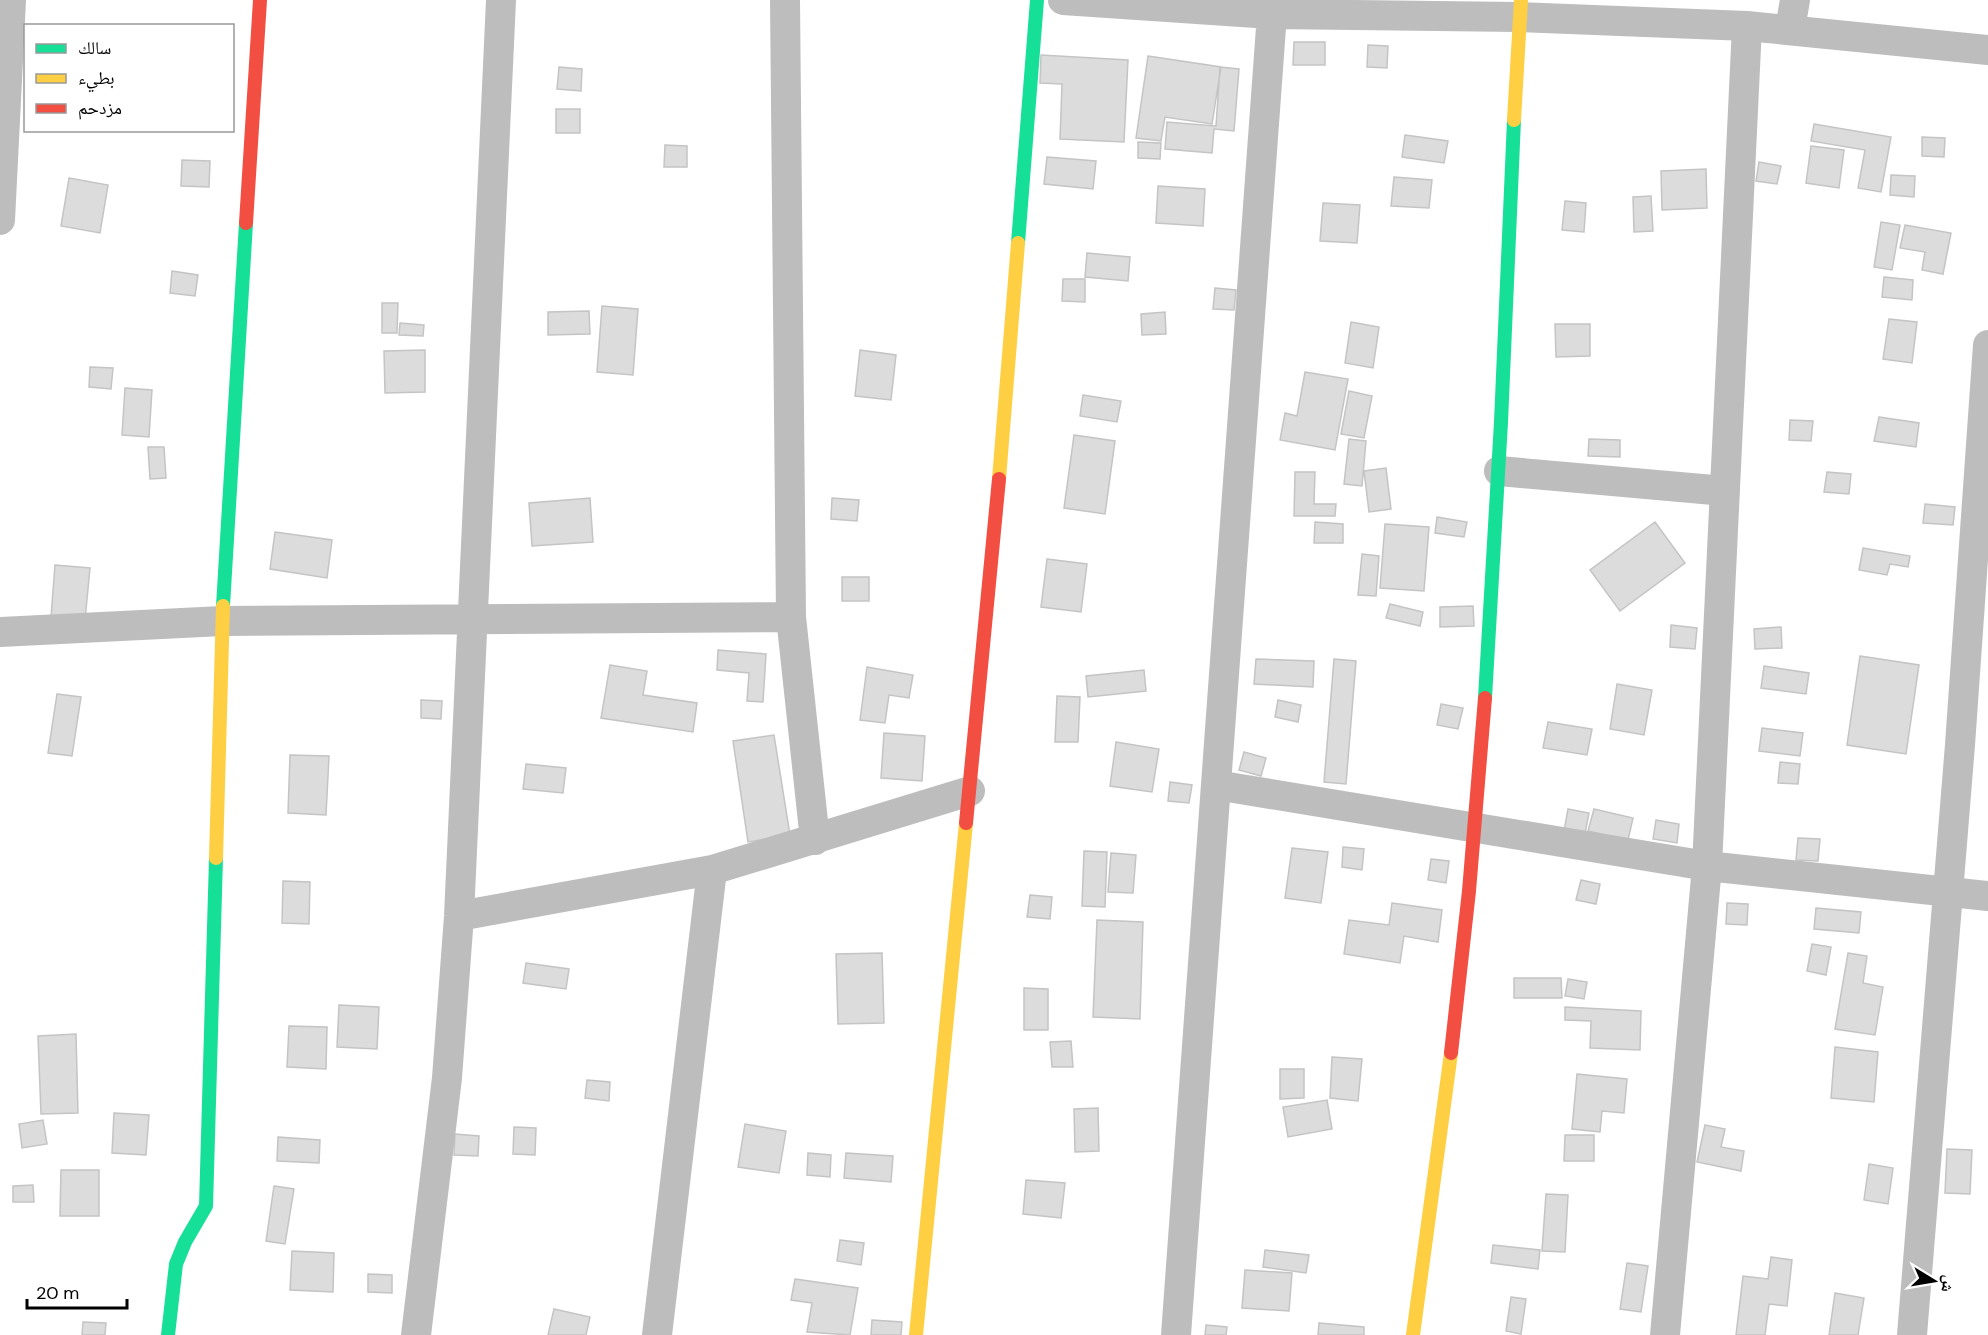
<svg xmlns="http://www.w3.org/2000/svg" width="1988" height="1335" font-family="'DM Sans','Noto Naskh Arabic',sans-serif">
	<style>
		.building { fill: #dcdcdc; stroke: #c4c4c4; stroke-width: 1.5 }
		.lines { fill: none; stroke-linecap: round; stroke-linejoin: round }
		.street { stroke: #bdbdbd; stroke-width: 30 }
		.fast { stroke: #16e098; stroke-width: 14 }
		.slow { stroke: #ffcf43; stroke-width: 14 }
		.jam { stroke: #f24e42; stroke-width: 14 }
	</style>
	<rect width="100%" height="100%" fill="#fff"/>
	<!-- building -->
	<path class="building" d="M1294 42H1325V65H1293Z
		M1368 45 1388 46 1387 68 1367 67Z
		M1041 55 1128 60 1124 142 1060 139 1062 84 1040 83Z
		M1148 56 1221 67 1212 124 1165 117 1161 141 1136 138Z
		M559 67 582 69 581 91 557 89Z
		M1220 67 1239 69 1234 131 1214 129 1212 153 1165 149 1167 122 1216 126Z
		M556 109H580V133H556Z
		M1814 124 1891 137 1881 192 1858 188 1865 150 1811 141Z
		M1405 135 1448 141 1444 163 1402 157Z
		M1922 137 1945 138 1944 157 1922 156Z
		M1138 142 1161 143 1160 159 1138 158Z
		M665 145 687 146V167H664Z
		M1811 146 1844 150 1839 188 1806 183Z
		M1047 157 1096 161 1093 189 1044 184Z
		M182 160 210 161 209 187 181 186Z
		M1759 162 1781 166 1777 184 1756 181Z
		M1706 169 1707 208 1662 210 1661 171Z
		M1891 175 1915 176 1914 197 1890 195Z
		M1394 177 1432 180 1429 208 1391 206Z
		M69 178 108 185 100 233 61 226Z
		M1158 186 1205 189 1203 226 1156 223Z
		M1651 196 1653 231 1634 232 1633 197Z
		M1565 201 1586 203 1584 232 1562 230Z
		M1323 203 1360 205 1357 243 1320 241Z
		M1881 222 1900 225 1892 270 1874 267Z
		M1905 225 1951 233 1943 274 1922 270 1925 252 1900 248Z
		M1087 253 1130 257 1128 281 1085 277Z
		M172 271 198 275 195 296 170 293Z
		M1884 277 1913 280 1912 300 1882 297Z
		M1063 279H1085V302L1062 301Z
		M1215 288 1236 290 1234 310 1213 309Z
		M382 303H398L397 333H382Z
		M602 306 638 309 633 375 597 372Z
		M589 311 590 334 548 335V312Z
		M1165 312 1166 334 1142 335 1141 314Z
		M1889 319 1917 322 1912 363 1883 359Z
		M1351 322 1379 327 1373 368 1345 363Z
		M400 323 424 325 423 336 399 335Z
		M1555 324H1590V356L1556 357Z
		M425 350V392L385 393 384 351Z
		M860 350 896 355 891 400 855 396Z
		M90 367 113 368 111 389 89 387Z
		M1305 372 1348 379 1335 450 1280 440 1285 413 1297 416Z
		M125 388 152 390 149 437 122 435Z
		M1349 391 1372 396 1364 438 1341 434Z
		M1083 395 1121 401 1117 422 1080 416Z
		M1879 417 1919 423 1916 447 1874 441Z
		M1790 420 1813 421 1811 441 1789 440Z
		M1074 435 1115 441 1105 514 1064 508Z
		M1349 439 1366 441 1362 486 1344 484Z
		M1589 439 1620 440V457L1588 456Z
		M148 447H164L166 478 150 479Z
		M1386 468 1391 509 1369 512 1364 471Z
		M1295 472H1315L1314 504H1336L1335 516H1294Z
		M1827 472 1851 474 1849 494 1824 492Z
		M590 498 593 542 532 546 529 503Z
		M832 498 859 500 857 521 831 519Z
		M1925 504 1955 507 1953 525 1923 523Z
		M1437 517 1467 522 1464 537 1435 533Z
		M1315 522 1343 524V543H1314Z
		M1655 522 1685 563 1620 611 1590 570Z
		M1385 524 1429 527 1424 591 1380 588Z
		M275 532 332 540 327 578 270 569Z
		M1863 548 1910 556 1908 567 1890 564 1887 575 1859 570Z
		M1362 554 1379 556 1376 596 1358 595Z
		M1047 559 1087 564 1081 612 1041 607Z
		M55 565 90 568 85 620 51 617Z
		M842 577H869V601H842Z
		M1390 604 1423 612 1420 626 1386 618Z
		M1473 606 1474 626 1440 627V607Z
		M1671 625 1697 628 1695 649 1670 647Z
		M1781 627 1782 648 1755 649 1754 629Z
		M718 650 766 654 763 702 747 701 749 673 717 670Z
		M1860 656 1919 665 1906 754 1847 745Z
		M1256 659 1314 661 1313 687 1254 684Z
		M1334 659 1356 661 1346 784 1324 782Z
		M610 665 647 671 643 695 697 703 693 732 601 718Z
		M1764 666 1809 673 1806 694 1761 688Z
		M867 667 913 675 909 698 889 695 885 723 860 720Z
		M1144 670 1146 691 1088 697 1086 676Z
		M1617 684 1652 690 1644 735 1610 729Z
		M57 694 81 697 72 756 48 753Z
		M1057 696 1080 697 1078 742H1055Z
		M421 700 442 701 441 719 421 718Z
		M1278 700 1301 705 1298 722 1275 717Z
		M1441 704 1463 708 1458 729 1437 725Z
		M1548 722 1592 729 1587 755 1543 748Z
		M1762 728 1803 733 1800 756 1759 751Z
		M884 733 925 736 922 781 881 778Z
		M774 735 790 835 748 842 733 741Z
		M1116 742 1159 749 1152 792 1110 786Z
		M1244 752 1266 758 1261 776 1239 770Z
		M290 755 329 756 326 815 288 813Z
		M1780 762 1800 764 1798 784 1778 783Z
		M526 764 566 768 563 793 523 789Z
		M1170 782 1192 785 1189 803 1168 801Z
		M1568 809 1589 813 1585 834 1564 831Z
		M1594 809 1633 818 1628 840 1588 831Z
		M1656 820 1679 824 1677 843 1653 839Z
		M1798 838 1820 839 1818 861 1796 860Z
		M1343 847 1364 849 1362 870 1342 867Z
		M1292 848 1328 852 1321 903 1285 898Z
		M1084 851 1107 852 1105 907 1082 906Z
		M1111 853 1136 855 1133 893 1108 892Z
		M1431 859 1449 861 1446 883 1428 880Z
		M1581 880 1600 884 1596 904 1576 900Z
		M283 881 310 882 309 924 282 923Z
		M1030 895 1052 897 1050 919 1027 917Z
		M1392 903 1442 910 1438 942 1404 936 1400 963 1344 954 1349 920 1389 925Z
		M1727 903 1748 904 1747 925 1726 924Z
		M1816 908 1861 912 1859 933 1814 929Z
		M1097 920 1143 922 1140 1019 1093 1017Z
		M1812 944 1831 947 1826 975 1807 971Z
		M882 953 884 1023 838 1024 836 954Z
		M1848 953 1867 956 1863 983 1883 987 1875 1035 1835 1029Z
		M526 963 569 969 566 989 523 983Z
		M1514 978H1561L1562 998H1514Z
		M1568 979 1587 982 1584 999 1565 996Z
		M1024 988 1048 989V1030H1024Z
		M339 1005 379 1007 377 1049 337 1047Z
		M1565 1007 1641 1011 1640 1050 1590 1048 1591 1021 1565 1020Z
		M289 1026 327 1027 326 1069 287 1067Z
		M76 1034 78 1113 41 1114 38 1036Z
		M1071 1041 1073 1067H1052L1050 1042Z
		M1835 1047 1878 1052 1874 1102 1831 1098Z
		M1332 1057 1362 1059 1358 1101 1330 1098Z
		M1280 1069H1304V1098L1280 1099Z
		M1577 1074 1627 1079 1624 1113 1602 1111 1600 1132 1572 1129Z
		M587 1080 610 1082 609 1101 585 1098Z
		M1327 1100 1332 1129 1288 1137 1283 1107Z
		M1098 1108 1099 1151 1075 1152 1074 1109Z
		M114 1113 149 1115 146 1155 112 1153Z
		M43 1120 47 1144 22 1148 19 1124Z
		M745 1124 786 1131 779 1173 738 1167Z
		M1705 1125 1725 1129 1721 1147 1744 1151 1741 1171 1697 1162Z
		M514 1127 536 1128 535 1155 513 1154Z
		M455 1134 479 1136 478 1156 454 1155Z
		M1565 1135H1594V1161H1564Z
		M278 1137 320 1140 319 1163 277 1161Z
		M1947 1149 1972 1150 1970 1194 1945 1193Z
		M808 1153 831 1155 830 1177 807 1175Z
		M846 1153 893 1156 891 1182 844 1178Z
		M1869 1164 1893 1168 1888 1204 1864 1200Z
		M61 1170H99V1216H60Z
		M1026 1180 1065 1183 1061 1218 1023 1214Z
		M33 1185 34 1202H13V1186Z
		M274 1186 294 1189 285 1244 266 1241Z
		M1546 1194 1568 1195 1565 1252 1542 1251Z
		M840 1240 864 1243 861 1265 837 1261Z
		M1493 1245 1540 1250 1538 1269 1491 1263Z
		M1265 1250 1309 1255 1306 1273 1263 1267Z
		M292 1251 334 1253 333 1292 290 1290Z
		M1771 1257 1792 1260 1787 1306 1769 1304 1765 1335H1736L1743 1276 1768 1279Z
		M1627 1263 1648 1266 1641 1312 1620 1309Z
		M1245 1270 1292 1273 1289 1311 1242 1308Z
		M368 1274 392 1275V1293L368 1292Z
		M795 1279 858 1288 850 1335 807 1332 812 1303 791 1300Z
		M1835 1293 1864 1298 1858 1335H1829Z
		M1511 1297 1526 1299 1521 1334 1506 1331Z
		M554 1309 590 1317 586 1335H548Z
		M872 1320 902 1322 901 1335H871Z
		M83 1322 106 1323 105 1335H82Z
		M1319 1323 1364 1327V1335H1318Z
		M1206 1325 1227 1327 1226 1335H1205Z"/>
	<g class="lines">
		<!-- street -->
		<path class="street" d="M785 0 791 617 815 840
			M1063 0 1271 14 1518 17 1747 26 1988 50
			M1790 29 1795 0
			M0 220 11 0
			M1499 471 1725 491
			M0 632 222 621 791 617
			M1216 785 1707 866 1988 896
			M459 916 712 870 970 791
			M416 1335 447 1078 459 916 501 0
			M657 1335 712 870
			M1176 1335 1273 0
			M1665 1335 1707 866 1747 26
			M1912 1335 1960 745 1988 345"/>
		<!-- fast -->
		<path class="fast" d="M1018 243 1037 0
			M223 606 246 223
			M1485 698 1501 422 1514 120
			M168 1335 176 1264 185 1242 206 1206 216 858"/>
		<!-- slow -->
		<path class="slow" d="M1514 120 1521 0
			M999 479 1018 243
			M216 858 223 606
			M916 1335 966 823
			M1413 1335 1451 1053"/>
		<!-- jam -->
		<path class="jam" d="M246 223 260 0
			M966 823 999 479
			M1451 1053 1469 891 1485 698"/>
	</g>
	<!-- legend -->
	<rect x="24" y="24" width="210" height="108" fill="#ffffff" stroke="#999999" stroke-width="1.5"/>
	<rect x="36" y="44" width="30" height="9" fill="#16e098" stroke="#999999" stroke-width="1.5"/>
	<text x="78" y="54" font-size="18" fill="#000000">سالك</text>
	<rect x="36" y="74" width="30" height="9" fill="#ffcf43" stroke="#999999" stroke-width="1.5"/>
	<text x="78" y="84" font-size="18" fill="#000000">بطيء</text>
	<rect x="36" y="104" width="30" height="9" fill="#f24e42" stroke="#999999" stroke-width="1.5"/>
	<text x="78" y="114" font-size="18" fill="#000000">مزدحم</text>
	<!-- north arrow -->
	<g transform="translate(1934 1281) rotate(101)" stroke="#ffffff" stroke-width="4.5" paint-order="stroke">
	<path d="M0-4.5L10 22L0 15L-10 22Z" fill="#000000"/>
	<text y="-9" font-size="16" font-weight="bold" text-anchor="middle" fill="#000000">ش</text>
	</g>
	<!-- scale -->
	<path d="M27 1299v9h100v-9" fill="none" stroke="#000000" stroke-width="3"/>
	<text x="36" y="1299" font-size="18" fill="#000000" stroke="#ffffff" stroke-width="4.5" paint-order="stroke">20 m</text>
</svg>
